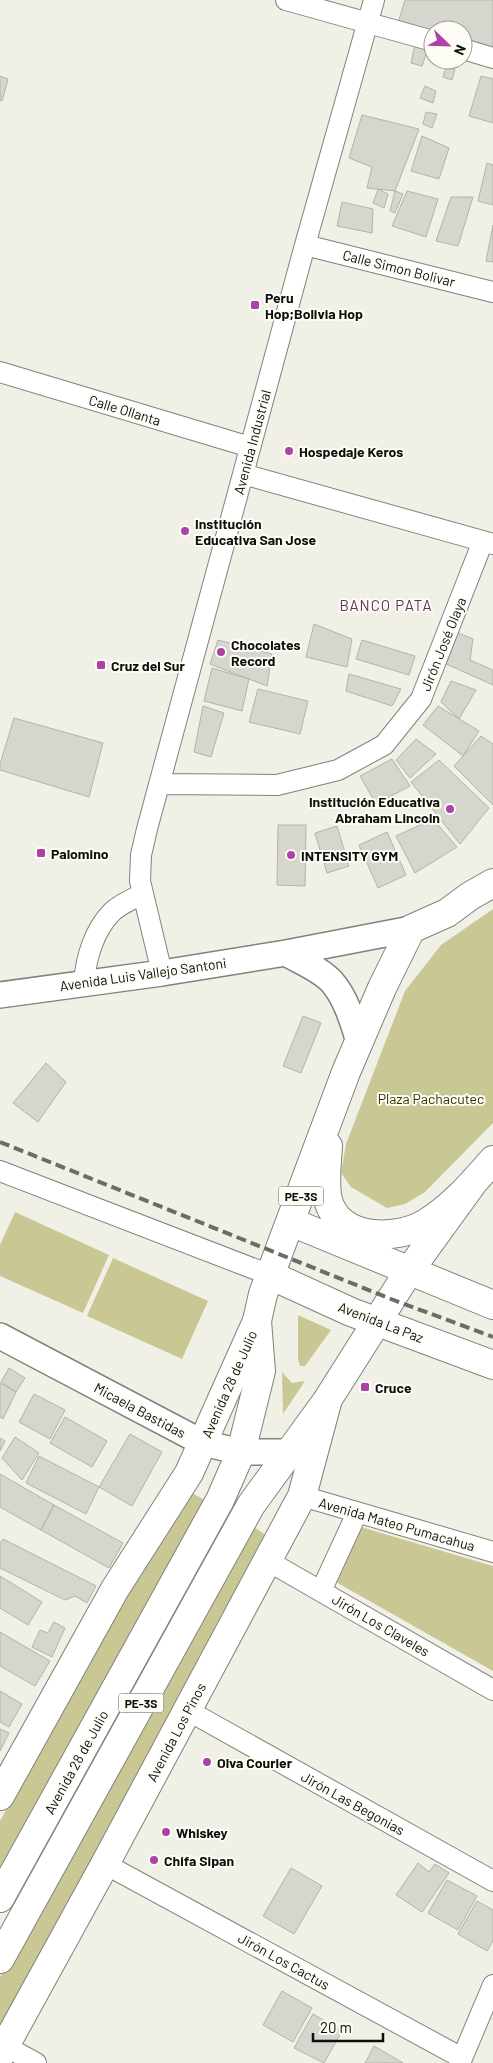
<svg xmlns="http://www.w3.org/2000/svg" width="493" height="2063" font-family="Barlow,sans-serif">
	<style>
		.green { fill: #c9c895 }
		.building { fill: #d6d6ce; stroke: #b3b3ab }
		.lines { fill: none; stroke-linecap: round; stroke-linejoin: round }
		.minor-casing { stroke: #82827b; stroke-width: 22 }
		.tertiary-casing { stroke: #82827b; stroke-width: 28 }
		.secondary-casing { stroke: #82827b; stroke-width: 30 }
		.primary-casing { stroke: #82827b; stroke-width: 30 }
		.trunk-casing { stroke: #82827b; stroke-width: 30 }
		.minor { stroke: #fff; stroke-width: 20 }
		.tertiary { stroke: #fff; stroke-width: 25 }
		.secondary { stroke: #fff; stroke-width: 28 }
		.primary { stroke: #fff; stroke-width: 28 }
		.trunk { stroke: #fff; stroke-width: 28 }
		.rail { stroke: #6c6c67; stroke-width: 4; stroke-dasharray: 10 5; stroke-linecap: butt }
		.poi-dot { fill: #ac42a3; stroke: #fdfdf5; stroke-width: 2 }
		.labels { text-anchor: middle; dominant-baseline: central; stroke-width: 4; stroke-linejoin: round; paint-order: stroke }
		.shield { fill: #fdfdf5; stroke: #565652; stroke-width: 1 }
		.shield-label { font-size: 12px; font-weight: bold; fill: #0e0e0c }
		.street-label { font-size: 14px; fill: #0e0e0c; stroke: #fdfdf5 }
		.poi-label { font-size: 14px; font-weight: bold; fill: #0e0e0c; stroke: #fdfdf5; text-anchor: start }
		.park-label { font-size: 14px; fill: #333000; stroke: #fdfdf5 }
		.neighbourhood-label { font-size: 15px; letter-spacing: 1px; fill: #64305f; stroke: #fdfdf5 }
	</style>
	<rect width="100%" height="100%" fill="#f0f0e7"/>
	<!-- green -->
	<path class="green" d="M493 909V1123L425 1192 405 1204 387 1208 351 1187 341 1173 346 1144 405 991 441 945Z
		M15 1212 109 1255 83 1313 0 1276V1245Z
		M113 1258 208 1301 182 1359 87 1316Z
		M298 1315 331 1330 305 1366H300L298 1359Z
		M282 1372 292 1383 305 1381 283 1414Z
		M183 1488 210 1503 0 1881V1821Z
		M251 1525 270 1538 0 2026V1977Z
		M361 1527 493 1566V1671L336 1582Z"/>
	<!-- building -->
	<path class="building" d="M405 0H493V48L463 40V30H433V32L398 23Z
		M415 44 428 48 422 66 411 63Z
		M446 67 455 69 452 80 443 77Z
		M0 76 8 79 2 101 0 100Z
		M481 76 493 79V123L469 116Z
		M425 86 436 91 433 103 420 98Z
		M426 112 437 114 432 128 423 124Z
		M362 115 419 129 395 191 367 188 372 167 349 158Z
		M422 136 449 148 439 179 411 171Z
		M487 163 493 165V205L478 201Z
		M378 189 388 194 384 208 373 203Z
		M395 191 403 194 395 213 390 211Z
		M407 191 438 199 426 237 392 226Z
		M451 197H473L458 246 436 241Z
		M342 202 373 209 372 233 337 226Z
		M493 225V262L486 261Z
		M314 624 352 639 347 667 306 657Z
		M458 633 473 639 470 660 493 670V685L446 664Z
		M218 640 272 654 267 686 210 664Z
		M362 640 415 656 409 675 356 659Z
		M212 668 249 679 242 711 204 701Z
		M349 674 401 689 392 706 346 691Z
		M451 681 476 690 459 719 441 702Z
		M258 689 308 701 300 734 249 722Z
		M203 706 224 713 211 757 194 752Z
		M438 706 479 731 463 756 423 725Z
		M14 718 103 743 89 797 0 770V764Z
		M481 736 493 744V805L454 766Z
		M416 739 436 754 410 778 396 760Z
		M392 759 410 786 376 804 360 776Z
		M439 760 489 808 460 844 411 782Z
		M433 819 457 847 415 873 396 836Z
		M278 825H306L305 886 277 885Z
		M337 826 349 866 327 873 315 833Z
		M387 832 406 875 378 888 359 845Z
		M303 1016 321 1023 301 1073 283 1066Z
		M46 1063 66 1082 38 1122 13 1103Z
		M9 1368 25 1378 16 1392 1 1382Z
		M0 1383 16 1392 3 1419 0 1417Z
		M34 1394 65 1410 50 1439 19 1422Z
		M65 1417 107 1441 92 1467 50 1443Z
		M130 1434 162 1452 132 1506 99 1487Z
		M15 1437 39 1453 22 1480 2 1458Z
		M0 1438 5 1441 0 1451Z
		M39 1456 99 1487 86 1514 26 1483Z
		M0 1474 54 1505 41 1530 0 1507Z
		M54 1505 123 1543 109 1568 41 1530Z
		M3 1539 96 1586 87 1603 75 1596 65 1600 0 1568V1543Z
		M0 1576 42 1602 28 1625 0 1608Z
		M54 1622 65 1628 52 1657 32 1647 40 1630 48 1633Z
		M0 1632 50 1661 35 1686 0 1666Z
		M0 1691 22 1704 9 1727 0 1722Z
		M0 1729 9 1733 0 1751Z
		M418 1863 429 1872 435 1864 449 1873 422 1912 396 1895Z
		M291 1868 322 1886 294 1934 263 1916Z
		M447 1880 477 1896 458 1930 428 1913Z
		M477 1901 493 1910V1941L487 1951 458 1934Z
		M282 1991 312 2008 293 2042 263 2025Z
		M313 2014 342 2031 324 2063 294 2048Z
		M374 2046 403 2063H365Z"/>
	<g class="lines">
		<!-- minor casing -->
		<g class="minor-casing">
			<path id="minor" d="M286 0 433 41
				M463 49 493 58
				M305 245 493 292
				M0 372 250 447
				M243 474 493 544
				M160 784 277 785 338 770 384 745 421 699 483 541
				M162 973 140 881 141 855 147 829 305 245 374 0
				M84 982C86 958 94 930 112 912 120 904 133 899 142 894
				M0 1171 270 1275
				M302 1496 493 1552
				M268 1561 493 1690
				M321 1591 357 1513
				M187 1710 493 1881
				M105 1864 462 2058
				M5 2046 36 2063
				M460 2063 493 1985"/>
		</g>
		<!-- tertiary casing -->
		<g class="tertiary-casing">
			<path id="tertiary" d="M286 953C301 962 320 969 332 982 346 998 353 1022 359 1042
				M0 995 162 973 286 953 411 929
				M0 1336 203 1443 241 1452H290"/>
		</g>
		<!-- secondary casing -->
		<g class="secondary-casing">
			<path id="secondary" d="M291 1222 493 1305
				M270 1275 351 1312 493 1365"/>
		</g>
		<!-- primary casing -->
		<g class="primary-casing">
			<path id="primary" d="M0 1898 220 1500 241 1452 261 1371 257 1321
				M0 1959 251 1505 326 1402"/>
		</g>
		<!-- trunk casing -->
		<g class="trunk-casing">
			<path id="trunk" d="M328 1146C327 1164 324 1183 328 1200 339 1241 396 1241 426 1223 452 1207 473 1183 493 1160
				M0 1796 115 1589 189 1473 257 1321 263 1294 346 1072 382 988 411 929 447 913 470 896 493 883
				M0 2055 105 1864 302 1496 328 1399 409 1271 475 1180"/>
		</g>
		<!-- minor -->
		<use href="#minor" class="minor"/>
		<!-- tertiary -->
		<use href="#tertiary" class="tertiary"/>
		<!-- secondary -->
		<use href="#secondary" class="secondary"/>
		<!-- primary -->
		<use href="#primary" class="primary"/>
		<!-- trunk -->
		<use href="#trunk" class="trunk"/>
		<!-- rail -->
		<path class="rail" d="M0 1142 391 1299 493 1337"/>
	</g>
	<!-- markers -->
	<g class="poi-dot">
		<rect x="250" y="300" width="10" height="10" rx="2.5"/>
		<circle cx="289" cy="451" r="5"/>
		<circle cx="185" cy="531" r="5"/>
		<circle cx="221" cy="652" r="5"/>
		<rect x="96" y="660" width="10" height="10" rx="2.5"/>
		<circle cx="450" cy="809" r="5"/>
		<rect x="36" y="848" width="10" height="10" rx="2.5"/>
		<circle cx="291" cy="855" r="5"/>
		<rect x="360" y="1382" width="10" height="10" rx="2.5"/>
		<circle cx="207" cy="1762" r="5"/>
		<circle cx="166" cy="1832" r="5"/>
		<circle cx="154" cy="1860" r="5"/>
	</g>
	<g class="labels">
		<!-- shield labels -->
		<g class="shield">
			<rect x="278.5" y="1186.5" width="45" height="19" rx="4"/>
			<rect x="118.5" y="1693.5" width="45" height="19" rx="4"/>
		</g>
		<g class="shield-label">
			<text x="301" y="1196">PE-3S</text>
			<text x="141" y="1703">PE-3S</text>
		</g>
		<!-- street labels -->
		<g class="street-label">
			<text transform="translate(399 268) rotate(14)">Calle Simon Bolivar</text>
			<text transform="translate(125 410) rotate(17)">Calle Ollanta</text>
			<text transform="translate(252 442) rotate(-75)">Avenida Industrial</text>
			<text transform="translate(443 644) rotate(-68)">Jirón José Olaya</text>
			<text transform="translate(143 974) rotate(-8)">Avenida Luis Vallejo Santoni</text>
			<text transform="translate(381 1322) rotate(21)">Avenida La Paz</text>
			<text transform="translate(229 1384) rotate(-66)">Avenida 28 de Julio</text>
			<text transform="translate(140 1410) rotate(28)">Micaela Bastidas</text>
			<text transform="translate(397 1524) rotate(16)">Avenida Mateo Pumacahua</text>
			<text transform="translate(381 1625) rotate(30)">Jirón Los Claveles</text>
			<text transform="translate(176 1732) rotate(-62)">Avenida Los Pinos</text>
			<text transform="translate(76 1762) rotate(-61)">Avenida 28 de Julio</text>
			<text transform="translate(353 1803) rotate(29)">Jirón Las Begonias</text>
			<text transform="translate(284 1961) rotate(29)">Jirón Los Cactus</text>
		</g>
		<!-- poi labels -->
		<g class="poi-label">
			<text x="265" y="297">Peru<tspan x="265" dy="16">Hop;Bolivia Hop</tspan></text>
			<text x="299" y="451">Hospedaje Keros</text>
			<text x="195" y="523">Institución<tspan x="195" dy="16">Educativa San Jose</tspan></text>
			<text x="231" y="644">Chocolates<tspan x="231" dy="16">Record</tspan></text>
			<text x="111" y="665">Cruz del Sur</text>
			<text x="440" y="801" text-anchor="end">Institución Educativa<tspan x="440" dy="16">Abraham Lincoln</tspan></text>
			<text x="51" y="853">Palomino</text>
			<text x="301" y="855">INTENSITY GYM</text>
			<text x="375" y="1387">Cruce</text>
			<text x="217" y="1762">Olva Courier</text>
			<text x="176" y="1832">Whiskey</text>
			<text x="164" y="1860">Chifa Sipan</text>
		</g>
		<!-- park labels -->
		<g class="park-label">
			<text x="431" y="1098">Plaza Pachacutec</text>
		</g>
		<!-- neighbourhood labels -->
		<g class="neighbourhood-label">
			<text x="386" y="605">BANCO PATA</text>
		</g>
	</g>
	<!-- north arrow -->
	<g transform="translate(448 45) rotate(113)"><circle r="24" fill="#fdfdf5" stroke="#9d9d98"/>
	<path d="M0-4L9 19L0 12L-9 19Z" fill="#ac42a3"/>
	<text y="-8" font-size="14" font-weight="bold" text-anchor="middle" fill="#0e0e0c">N</text>
	</g>
	<!-- scale -->
	<path d="M313 2033v8h70v-8" fill="none" stroke="#0e0e0c" stroke-width="2.5"/>
	<text x="320" y="2033" font-size="15" fill="#0e0e0c" stroke="#fdfdf5" stroke-width="4" paint-order="stroke">20 m</text>
</svg>
